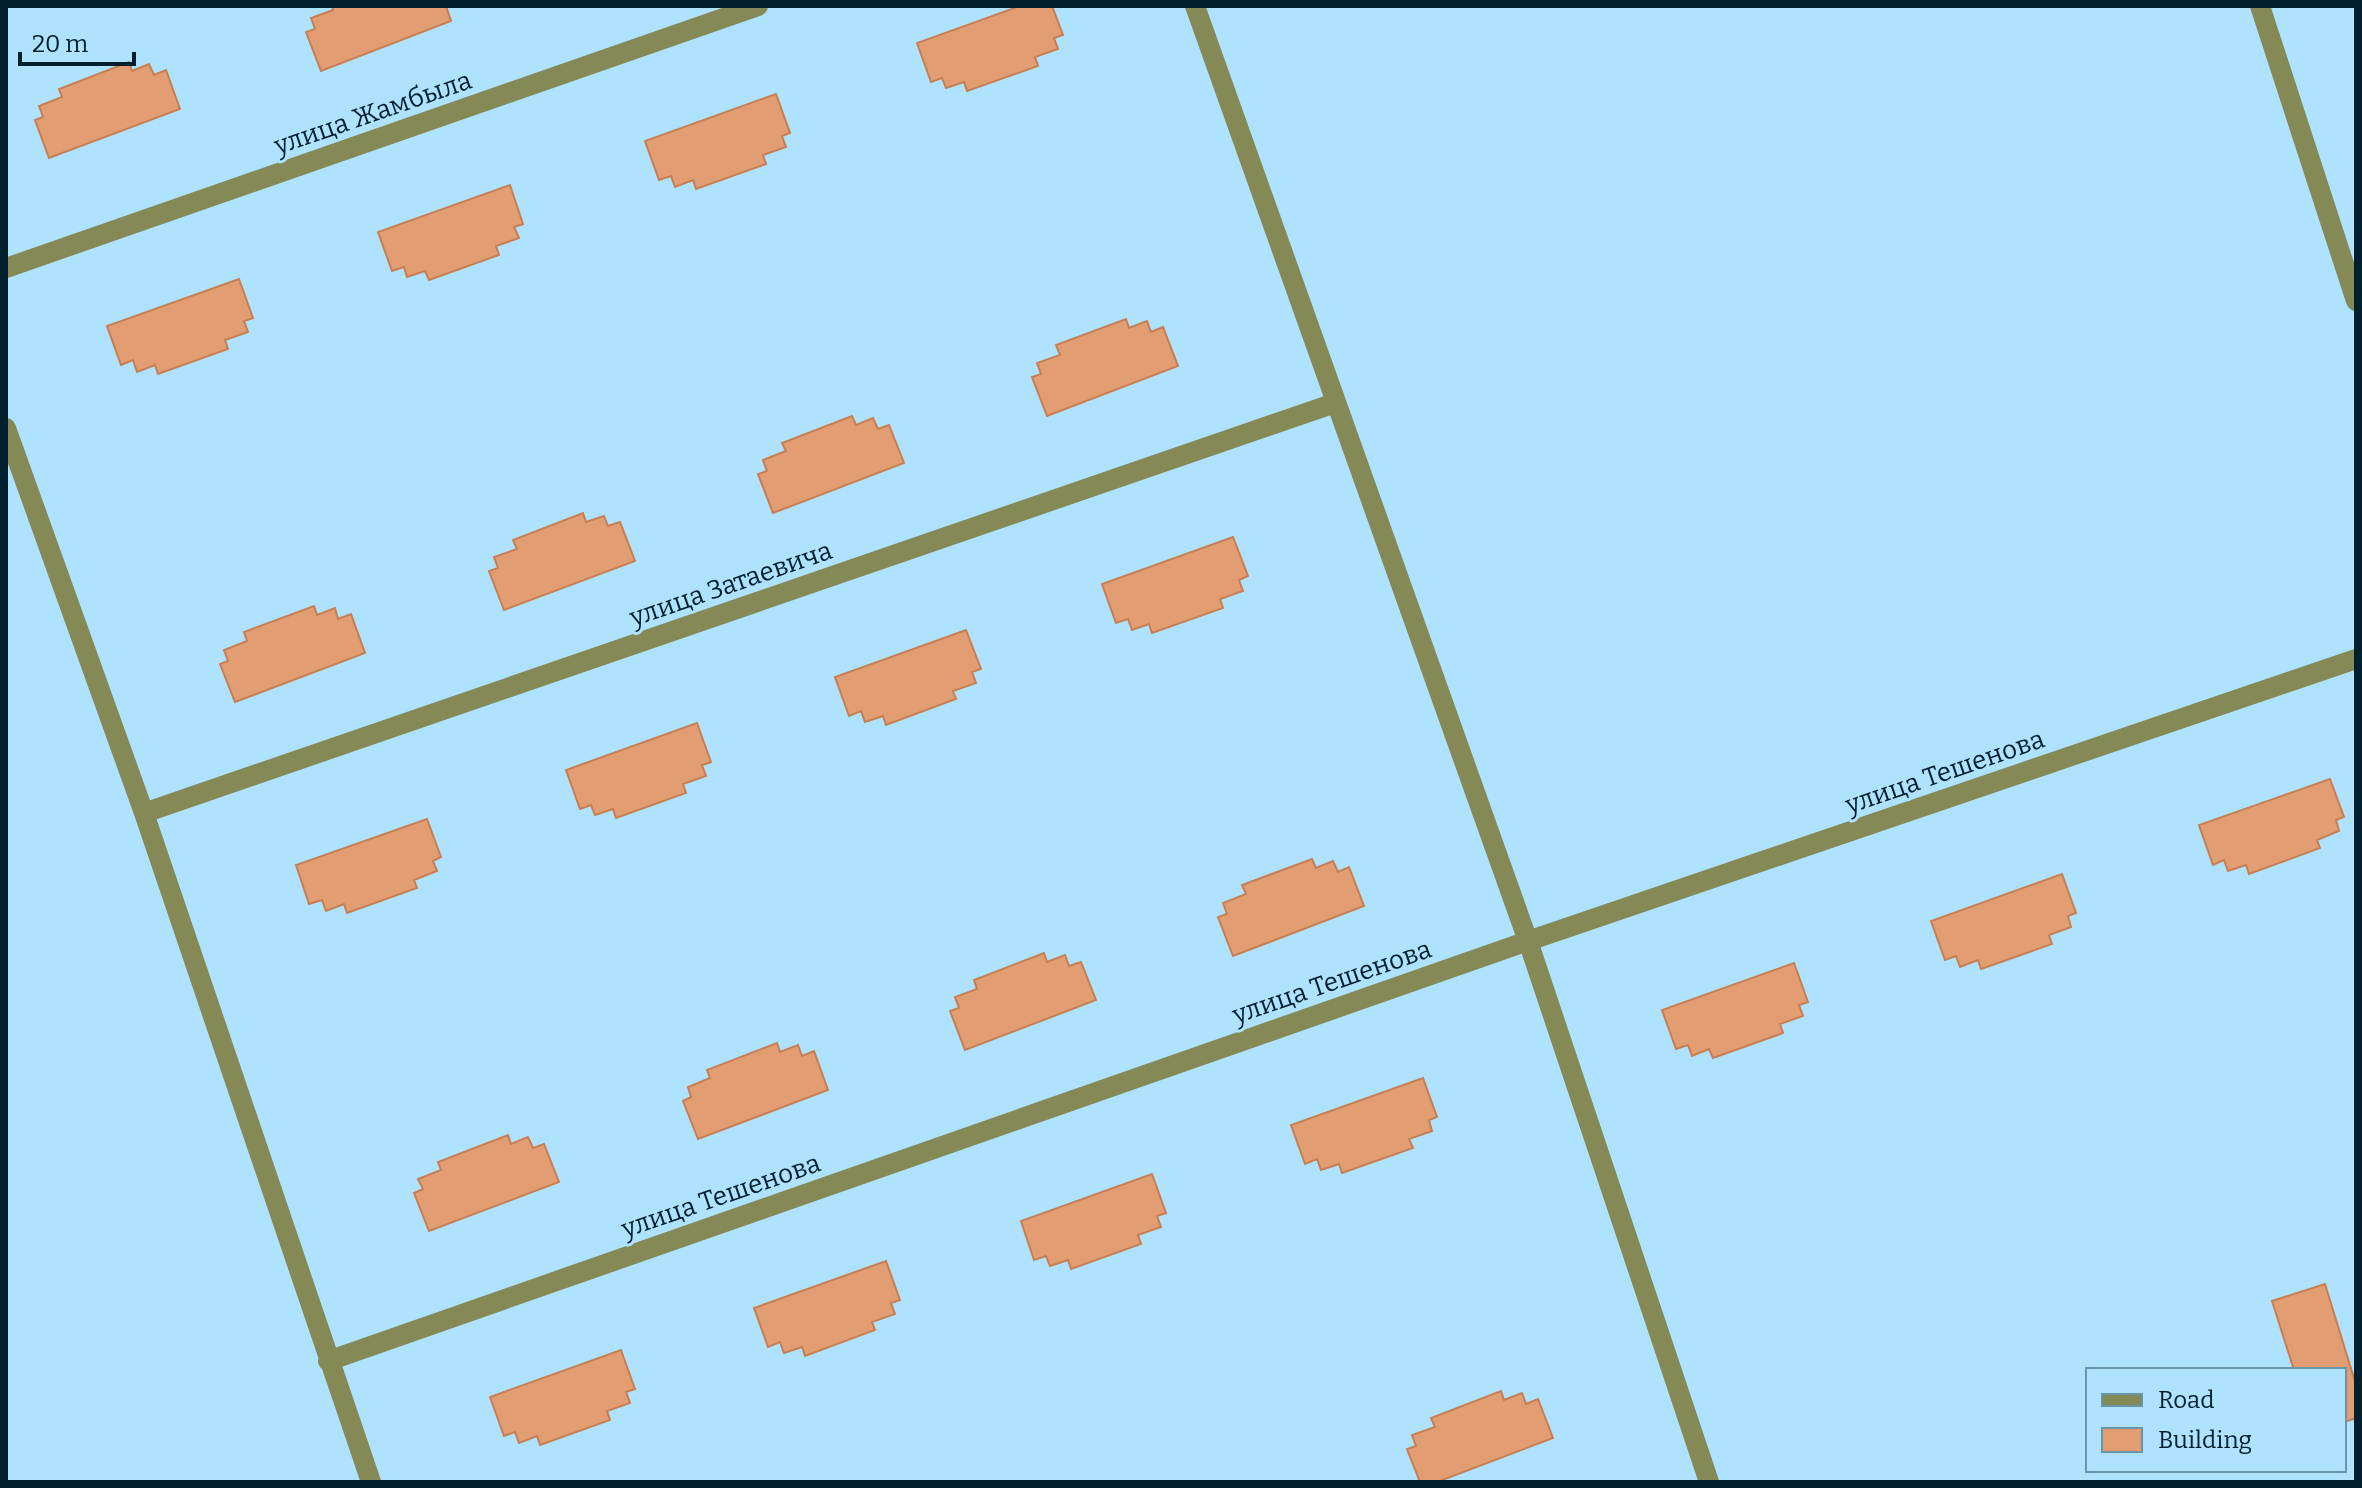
<svg xmlns="http://www.w3.org/2000/svg" width="2362" height="1488" font-family="Bitter,serif">
	<style>
		.building { fill: #e29d72; stroke: #c77f51; stroke-width: 2 }
		.lines { fill: none; stroke-linecap: round; stroke-linejoin: round }
		.minor { stroke: #848955; stroke-width: 20 }
		.labels { text-anchor: middle; dominant-baseline: central; stroke-width: 6; stroke-linejoin: round; paint-order: stroke }
		.street-label { font-size: 26px; fill: #021f2d; stroke: #afe2fe }
	</style>
	<rect width="100%" height="100%" fill="#afe2fe"/>
	<!-- building -->
	<path class="building" d="M332 6H446L451 21 321 71 306 32 315 29 311 18 333 10Z
		M1020 6H1052L1063 35 1054 38 1058 49 1035 57 1038 66 967 91 964 82 946 88 942 78 931 82 917 43Z
		M129 62 132 71 149 64 154 75 166 70 180 109 49 158 35 120 43 117 39 106 62 97 59 89Z
		M776 94 790 133 782 136 786 147 763 155 766 164 696 189 693 180 675 187 671 176 659 180 645 141Z
		M510 185 523 224 514 227 519 238 496 246 499 255 429 280 425 271 407 277 404 267 392 271 378 232Z
		M239 279 253 318 244 321 248 332 225 340 228 349 158 374 155 365 137 372 133 360 121 365 107 326Z
		M1126 319 1129 328 1147 321 1151 332 1163 327 1178 366 1047 416 1032 377 1041 374 1037 363 1060 355 1056 345Z
		M852 416 856 425 873 418 878 429 889 425 904 463 773 513 758 474 767 471 763 460 786 451 782 443Z
		M583 513 586 522 604 516 608 526 620 522 635 561 504 610 489 571 498 568 494 557 517 549 513 540Z
		M1233 537 1248 576 1239 580 1243 591 1220 599 1223 608 1152 633 1149 624 1132 630 1128 619 1116 623 1102 584Z
		M314 606 317 615 335 608 338 619 351 614 365 653 235 702 220 664 228 661 224 650 247 641 244 632Z
		M966 630 981 669 972 672 976 683 953 691 956 699 886 725 883 716 865 722 861 711 849 716 835 677Z
		M697 723 711 762 702 765 706 776 683 784 686 793 616 818 613 809 595 815 591 805 580 809 566 770Z
		M2330 779 2344 817 2336 820 2339 831 2317 840 2320 848 2249 874 2246 865 2228 871 2224 860 2213 865 2199 825Z
		M427 819 441 857 433 861 437 871 414 880 417 888 347 913 344 904 326 911 322 900 309 904 296 865Z
		M1312 859 1316 868 1333 861 1338 872 1349 867 1364 906 1233 956 1218 917 1227 914 1223 903 1246 894 1242 885Z
		M2062 874 2076 913 2068 916 2071 927 2049 935 2052 944 1981 969 1978 960 1960 967 1956 956 1945 960 1931 921Z
		M1044 953 1047 962 1065 955 1069 966 1081 962 1096 1000 965 1050 950 1011 959 1008 955 997 977 989 974 980Z
		M1794 963 1808 1002 1799 1005 1803 1016 1780 1024 1783 1033 1713 1058 1709 1049 1692 1056 1688 1045 1676 1049 1662 1010Z
		M777 1043 780 1052 798 1045 802 1056 814 1051 828 1090 698 1139 683 1101 691 1097 688 1087 710 1078 707 1070Z
		M1423 1078 1437 1117 1429 1120 1432 1131 1409 1139 1413 1148 1342 1173 1339 1164 1321 1170 1317 1159 1305 1164 1291 1125Z
		M508 1135 511 1144 528 1137 533 1148 544 1144 559 1182 429 1231 414 1193 423 1189 418 1179 441 1170 438 1162Z
		M1152 1174 1166 1213 1157 1216 1161 1227 1138 1235 1141 1244 1071 1269 1068 1260 1050 1266 1046 1256 1034 1260 1021 1221Z
		M886 1261 900 1300 891 1303 895 1314 872 1322 875 1330 805 1356 802 1347 784 1353 780 1342 768 1347 754 1308Z
		M2325 1284 2356 1385V1418L2344 1422V1370H2294L2272 1301Z
		M621 1350 635 1389 626 1392 630 1403 607 1411 610 1420 540 1445 537 1436 519 1443 515 1432 504 1436 490 1397Z
		M1501 1391 1504 1400 1522 1393 1526 1404 1538 1399 1553 1438 1437 1482H1420L1407 1449 1416 1446 1412 1435 1435 1427 1431 1418Z"/>
	<g class="lines">
		<!-- minor -->
		<path class="minor" d="M1195 6 1528 941 1709 1482
			M2260 6 2356 301
			M6 268 758 6
			M6 428 144 813 371 1482
			M144 813 1335 403
			M328 1361 1528 941 2356 659"/>
	</g>
	<g class="labels">
		<!-- street labels -->
		<g class="street-label">
			<text transform="translate(373 113) rotate(-19)">улица Жамбыла</text>
			<text transform="translate(731 584) rotate(-19)">улица Затаевича</text>
			<text transform="translate(1945 772) rotate(-19)">улица Тешенова</text>
			<text transform="translate(1332 982) rotate(-19)">улица Тешенова</text>
			<text transform="translate(721 1196) rotate(-19)">улица Тешенова</text>
		</g>
	</g>
	<!-- border -->
	<rect width="2362" height="1488" fill="none" stroke="#021f2d" stroke-width="16"/>
	<!-- legend -->
	<rect x="2086" y="1368" width="260" height="104" fill="#afe2fe" stroke="#6a94aa" stroke-width="2"/>
	<rect x="2102" y="1394" width="40" height="12" fill="#848955" stroke="#6a94aa" stroke-width="2"/>
	<text x="2158" y="1408" font-size="24" fill="#021f2d">Road</text>
	<rect x="2102" y="1428" width="40" height="24" fill="#e29d72" stroke="#6a94aa" stroke-width="2"/>
	<text x="2158" y="1448" font-size="24" fill="#021f2d">Building</text>
	<!-- scale -->
	<path d="M20 52v12h114v-12" fill="none" stroke="#021f2d" stroke-width="4"/>
	<text x="32" y="52" font-size="24" fill="#021f2d" stroke="#afe2fe" stroke-width="6" paint-order="stroke">20 m</text>
</svg>
